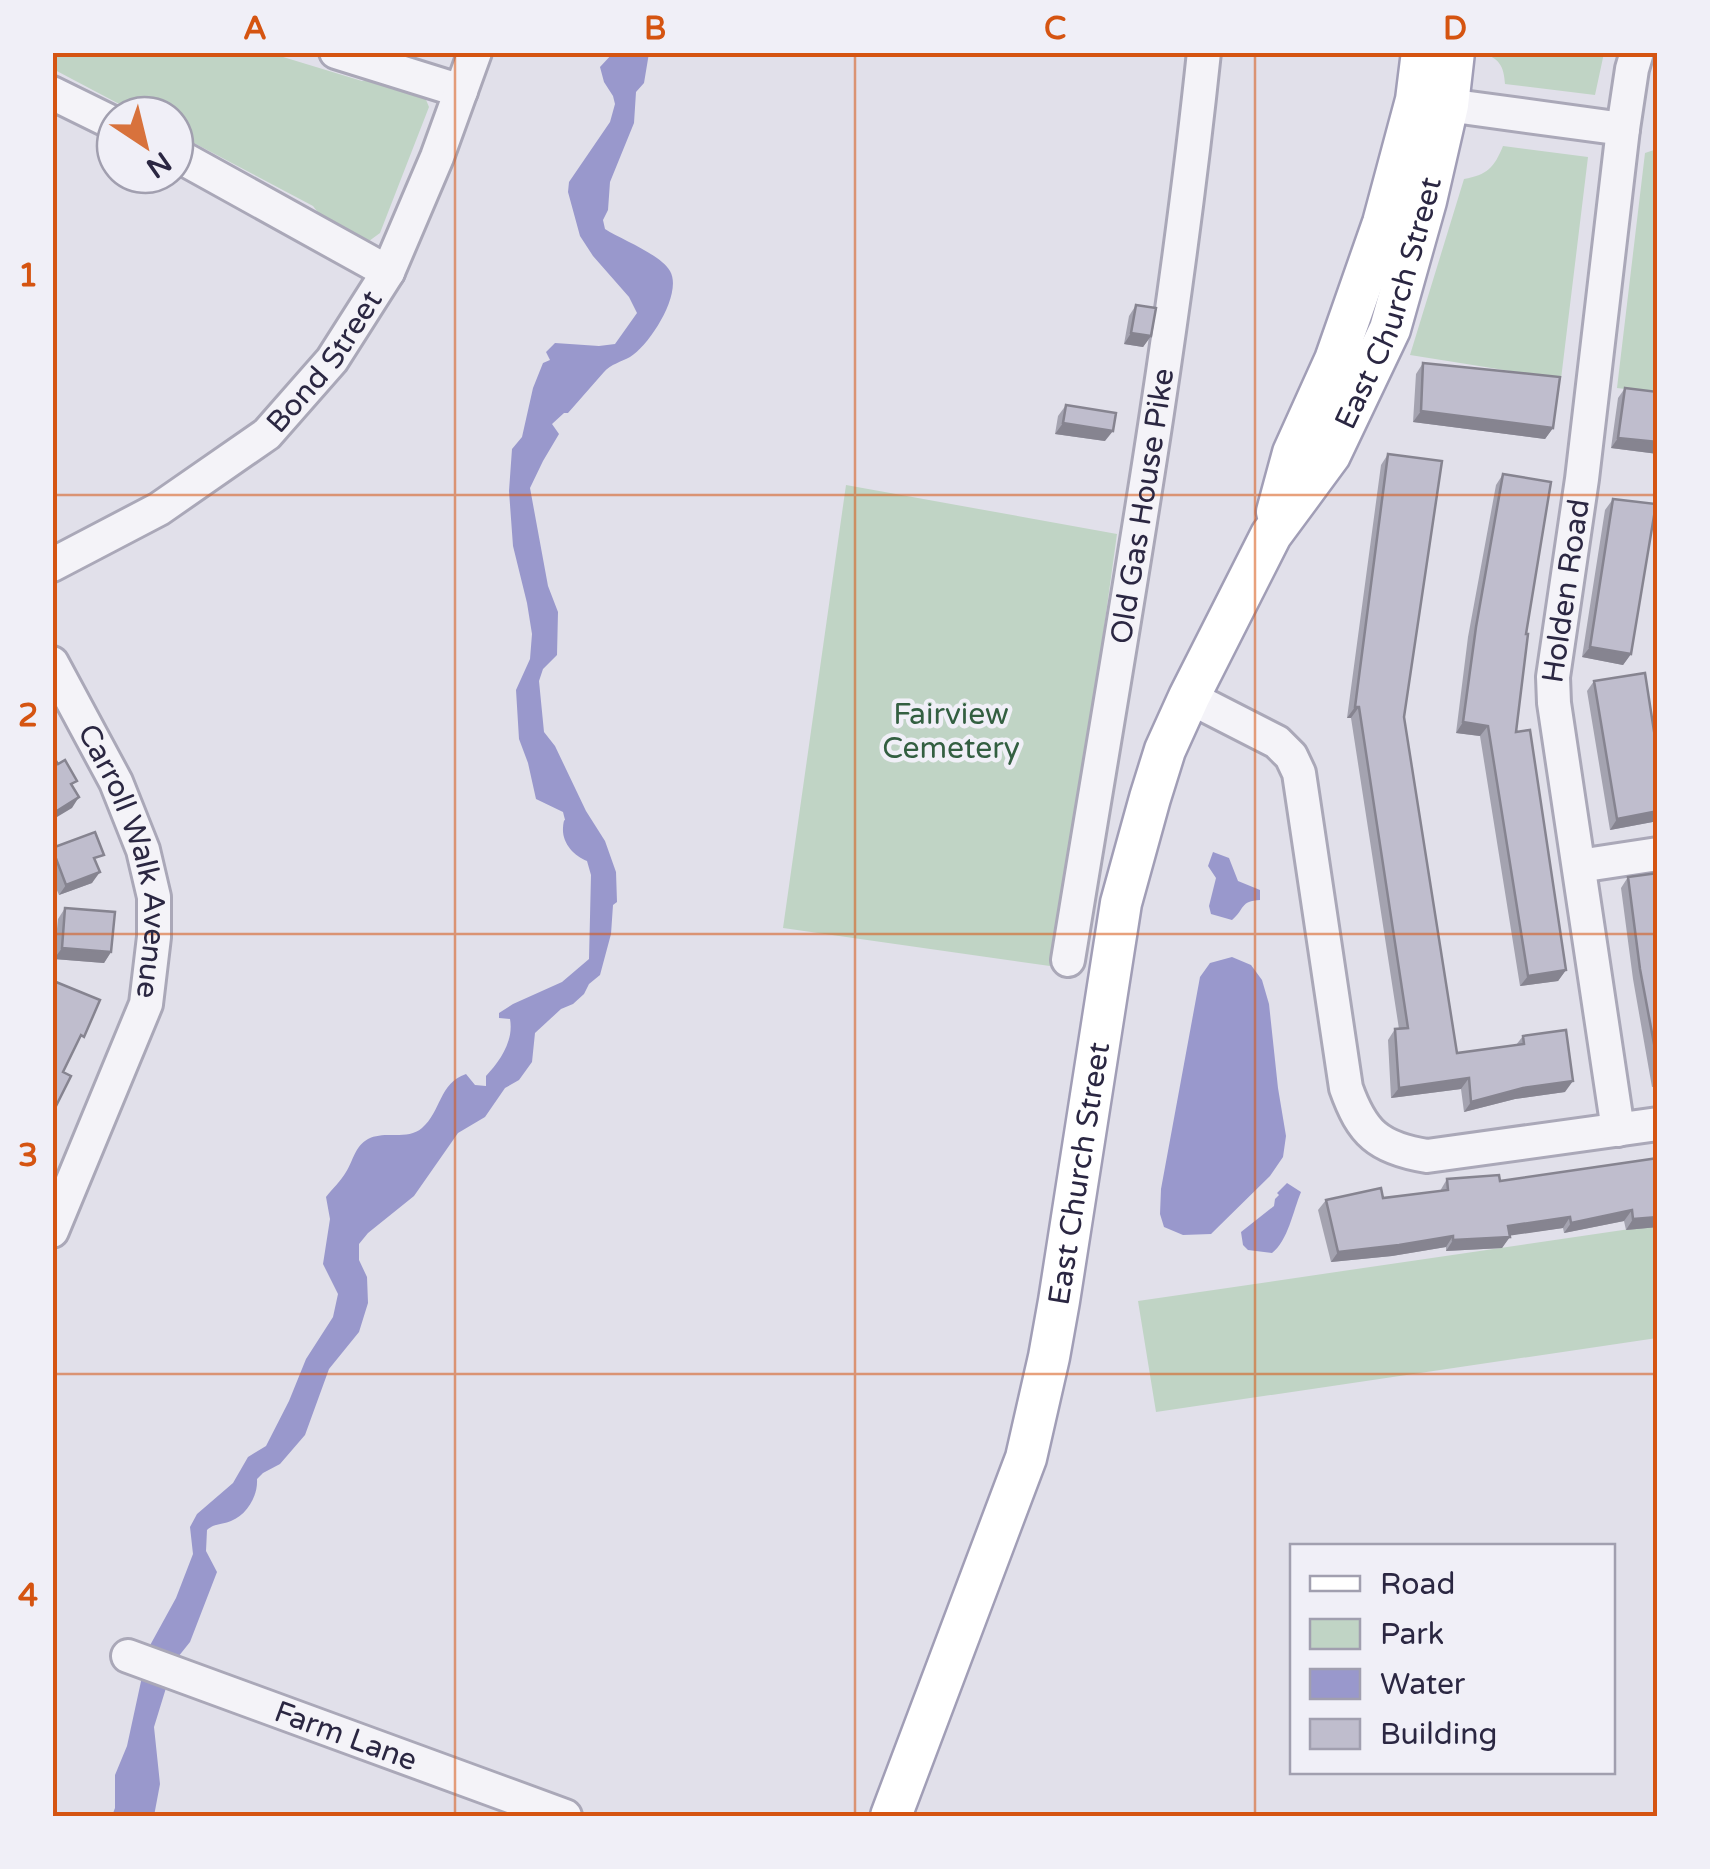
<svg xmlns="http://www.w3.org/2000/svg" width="1710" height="1869" font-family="'Varela Round',sans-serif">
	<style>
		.green { fill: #c0d4c5 }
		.water { fill: #9998cc }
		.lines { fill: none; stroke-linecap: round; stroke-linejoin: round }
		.minor-casing { stroke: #aaa8b8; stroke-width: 38 }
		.major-casing { stroke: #a19eb6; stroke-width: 45 }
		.minor { stroke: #f4f3f8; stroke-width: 32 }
		.major { stroke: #fff; stroke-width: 40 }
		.wall { fill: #a4a3b0 }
		.shaded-wall { fill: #868490 }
		.building { fill: #bfbdcd; stroke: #868490; stroke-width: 2.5 }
		.grid { fill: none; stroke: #d55411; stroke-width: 2.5; stroke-opacity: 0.55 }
		.labels { text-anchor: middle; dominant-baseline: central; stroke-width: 9; stroke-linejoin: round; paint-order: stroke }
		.street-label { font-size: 30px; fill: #2b2742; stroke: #f0eff7 }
		.park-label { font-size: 30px; fill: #335f41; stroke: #f0eff7 }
		.neatline { fill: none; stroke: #d55411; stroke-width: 4 }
		.grid-label { font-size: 32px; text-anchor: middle; font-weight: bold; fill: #d55411 }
	</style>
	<rect width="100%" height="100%" fill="#e1e0ea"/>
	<!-- green -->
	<path class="green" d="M52 53H270L362 81 381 77 422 90 429 107 380 233 365 244 327 224 313 206 175 133V115H140L53 69Z
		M1482 53H1604L1595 95 1505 84C1504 66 1499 58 1482 53Z
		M1503 146 1588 157 1561 379 1410 355 1464 179C1487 175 1494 168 1503 146Z
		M1657 149V393L1617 388 1645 153Z
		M846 485 1117 534 1057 967 783 928Z
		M1657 1225V1338L1156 1412 1138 1301Z"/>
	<!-- water -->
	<path class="water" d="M613 53H649L644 83 636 92 634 123 610 182 608 210 603 220 605 229C622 240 660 254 670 271 683 293 650 345 630 357 621 362 611 364 604 372 592 386 580 399 568 413H564L552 424 559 434 543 461 530 488 548 586 558 612 557 655 543 669 539 681 544 732 555 746 586 811 605 841 616 872 617 902 613 905 611 934 600 975 589 984 584 994 573 1004 561 1009 535 1033 532 1062 519 1080 505 1088 485 1117 458 1133 414 1196 368 1233 359 1244V1260L367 1277 368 1303 359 1332 329 1369 305 1435 280 1464 263 1473 257 1479C258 1496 247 1515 231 1521 221 1525 215 1523 207 1530L206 1551 217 1572 190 1642 174 1662 154 1727 160 1784 154 1816H112L115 1808V1775L127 1746 148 1649 176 1598 193 1554 190 1527 197 1514 233 1483 248 1457 266 1446 289 1401 306 1359 333 1317 338 1294 323 1264 330 1219 326 1197C332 1189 341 1181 346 1172 353 1161 355 1146 368 1139 385 1130 407 1141 422 1128 441 1112 439 1083 466 1074L475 1085 486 1086V1076C500 1061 514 1041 510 1019L499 1018V1013L513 1004 562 982 589 959 591 875 587 861C574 856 562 843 563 828 564 812 567 828 563 812L536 799 528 763 519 739 516 690 530 659 532 634 527 603 513 546 509 491 512 449 522 437 533 388 543 363 550 360 546 352 555 343 599 346 615 344 637 313 629 297 593 256 580 236 568 192 569 182 610 122 615 104 613 96 604 82 600 67Z
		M1213 852 1229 858 1238 881 1260 890V900C1240 901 1245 909 1232 920L1211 914 1209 906 1216 878 1208 866Z
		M1232 957 1251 965 1262 980 1269 1004 1278 1088 1286 1136 1283 1157 1270 1176 1211 1234 1183 1235 1164 1227 1160 1214 1161 1189 1200 977 1210 963Z
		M1287 1183 1301 1192C1293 1211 1288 1241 1272 1253L1248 1250 1243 1245 1241 1232 1274 1206 1275 1199 1279 1195 1277 1193Z"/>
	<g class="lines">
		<!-- minor casing -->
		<g class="minor-casing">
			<g id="minor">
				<path d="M336 52 461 91"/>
				<path d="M52 93 115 124"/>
				<path d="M1425 102 1623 129"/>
				<path d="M175 154 388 272"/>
				<path id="s1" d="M52 565 159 509 267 434 332 360 388 272 437 157 475 52"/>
				<path id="s2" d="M52 663 116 782 143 850 154 897V937L146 1004 52 1231"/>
				<path d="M1189 697 1277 742 1291 756 1299 773 1346 1088C1362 1133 1378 1148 1427 1156L1658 1124"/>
				<path d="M1579 866 1658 854"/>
				<path id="s3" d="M1068 960C1117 658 1172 357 1204 52"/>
				<path id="s4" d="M1618 1130 1554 703 1553 677 1582 479 1623 129 1632 69 1637 52"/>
				<path id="s5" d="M128 1656 565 1816"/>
			</g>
		</g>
		<!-- major casing -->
		<g class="major-casing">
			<g id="major">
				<path d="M1277 512 1293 453 1335 360 1383 223 1416 100 1422 52"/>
				<path id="s6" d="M891 1816 1026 1458 1049 1357 1059 1301 1121 903 1150 798 1165 750 1189 697 1271 535 1330 455 1390 329 1426 201 1448 105 1454 52"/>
			</g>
		</g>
		<!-- minor -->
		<use href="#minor" class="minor"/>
		<!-- major -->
		<use href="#major" class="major"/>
	</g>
	<!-- wall -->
	<path class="wall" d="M1136 305 1151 336 1143 347 1124 344 1129 316Z
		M1423 363 1553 428 1545 439 1413 422 1416 374Z
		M1625 388 1658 392V454L1611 448 1618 398Z
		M1066 405 1105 441 1055 434 1058 416Z
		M1388 454 1404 717 1457 1053 1516 1045 1523 1036 1565 1092 1515 1099 1464 1112 1461 1089 1391 1098 1388 1040 1395 1029H1399L1351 718H1347L1381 465Z
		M1503 474 1526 634 1516 732 1566 970 1558 981 1520 986 1480 736 1456 733 1468 637 1496 485Z
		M1613 499 1631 654 1623 665 1582 657 1605 510Z
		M1594 681 1658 757V821L1610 830 1587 691Z
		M52 848 97 865 92 883 59 895 52 879Z
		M1658 873V1086L1652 1087 1633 979 1621 888 1628 877Z
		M65 908 111 952 104 963 54 959 58 919Z
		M1658 1158V1227L1626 1230 1624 1221 1564 1233 1563 1228 1510 1235 1502 1248 1446 1251V1247L1392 1256 1331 1262 1318 1210 1326 1200 1383 1198 1440 1191 1447 1179 1500 1181Z"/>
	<!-- shaded-wall -->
	<path class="shaded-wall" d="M1131 333 1151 336 1143 347 1124 344Z
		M1421 411 1553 428 1545 439 1413 422Z
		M1063 423 1113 431 1105 441 1055 434Z
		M1618 438 1658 442V454L1611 448Z
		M1590 647 1631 654 1623 665 1582 657Z
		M1355 707H1359L1351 718H1347Z
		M1463 722 1488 726 1480 736 1456 733Z
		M79 797 72 808 52 820V814Z
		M1658 811V821L1610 830 1617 819Z
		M100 872 92 883 59 895 66 885Z
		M62 948 111 952 104 963 54 959Z
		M1566 970 1558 981 1520 986 1528 976Z
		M1469 1078 1461 1089 1391 1098 1399 1088Z
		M1573 1081 1565 1092 1515 1099 1464 1112 1471 1102 1523 1088Z
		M1632 1210 1624 1221 1564 1233 1571 1223Z
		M1570 1217 1563 1228 1501 1237 1508 1226Z
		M1658 1217V1227L1626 1230 1633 1219Z
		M1453 1236 1446 1247 1392 1256 1331 1262 1338 1252Z
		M1510 1237 1502 1248 1446 1251 1453 1240Z"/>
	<!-- building -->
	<path class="building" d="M1136 305 1156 308 1151 336 1131 333Z
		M1423 363 1560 377 1553 428 1421 411Z
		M1625 388 1658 392V442L1618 438Z
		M1066 405 1116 413 1113 431 1063 423Z
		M1388 454 1442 461 1404 717 1457 1053 1524 1044 1523 1036 1566 1030 1573 1081 1523 1088 1471 1102 1469 1078 1399 1088 1395 1029 1408 1028 1359 707H1355Z
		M1503 474 1551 482 1526 634H1528L1516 732 1530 730 1566 970 1528 976 1488 726 1463 722 1476 627Z
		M1613 499 1656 504 1631 654 1590 647Z
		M1645 673 1658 757V811L1617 819 1594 681Z
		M52 755 58 764 65 760 77 781 71 784 79 797 52 814Z
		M95 832 104 855 94 858 100 872 66 885 52 848Z
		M1658 873V1065L1640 969 1628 877Z
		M65 908 115 912 111 952 62 948Z
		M56 982 100 1000 84 1037 81 1035 63 1072 71 1076 52 1114V991Z
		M1658 1158V1217L1633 1219 1632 1210 1571 1223 1570 1217 1508 1226 1510 1237 1453 1240V1236L1399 1245 1338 1252 1326 1200 1381 1188 1383 1198 1448 1190 1447 1179 1499 1175 1500 1181Z"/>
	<!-- grid -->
	<path class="grid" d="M455 52V1816M855 52V1816M1255 52V1816M52 495H1658M52 934H1658M52 1374H1658"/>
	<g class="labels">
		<!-- street labels -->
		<g class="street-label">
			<text stroke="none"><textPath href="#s6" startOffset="1608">East Church Street</textPath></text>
			<text stroke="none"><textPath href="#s1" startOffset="345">Bond Street</textPath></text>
			<text stroke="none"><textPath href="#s3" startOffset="460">Old Gas House Pike</textPath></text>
			<text stroke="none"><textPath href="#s4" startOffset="545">Holden Road</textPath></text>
			<text stroke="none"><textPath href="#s2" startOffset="215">Carroll Walk Avenue</textPath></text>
			<text stroke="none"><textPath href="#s6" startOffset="672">East Church Street</textPath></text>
			<text stroke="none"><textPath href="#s5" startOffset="232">Farm Lane</textPath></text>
		</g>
		<!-- park labels -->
		<g class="park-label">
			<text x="951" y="714">Fairview<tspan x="951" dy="34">Cemetery</tspan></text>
		</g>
	</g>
	<!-- border -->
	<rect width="1710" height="1869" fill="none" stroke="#f0eff7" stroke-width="110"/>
	<!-- legend -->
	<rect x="1290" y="1544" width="325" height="230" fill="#f0eff7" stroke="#a19faf" stroke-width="2.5"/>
	<rect x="1310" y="1576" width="50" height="15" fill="#ffffff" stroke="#a19faf" stroke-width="2.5"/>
	<text x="1380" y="1594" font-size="30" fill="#2b2742">Road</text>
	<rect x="1310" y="1619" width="50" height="30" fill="#c0d4c5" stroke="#a19faf" stroke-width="2.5"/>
	<text x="1380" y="1644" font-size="30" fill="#2b2742">Park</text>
	<rect x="1310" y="1669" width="50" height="30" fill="#9998cc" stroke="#a19faf" stroke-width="2.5"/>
	<text x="1380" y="1694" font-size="30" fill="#2b2742">Water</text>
	<rect x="1310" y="1719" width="50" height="30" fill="#bfbdcd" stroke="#a19faf" stroke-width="2.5"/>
	<text x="1380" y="1744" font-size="30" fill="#2b2742">Building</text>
	<!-- north arrow -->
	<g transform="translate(145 145) rotate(145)"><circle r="48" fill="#f0eff7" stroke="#a19faf" stroke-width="2.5"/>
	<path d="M0-8L18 38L0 25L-18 38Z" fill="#d8723c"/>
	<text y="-15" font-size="28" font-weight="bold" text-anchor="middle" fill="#2b2742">N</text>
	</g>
	<rect x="55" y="55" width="1600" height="1759" class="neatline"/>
	<g class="grid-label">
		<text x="255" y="39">A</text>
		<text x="655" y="39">B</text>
		<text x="1055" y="39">C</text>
		<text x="1455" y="39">D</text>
		<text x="28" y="286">1</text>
		<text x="28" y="726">2</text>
		<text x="28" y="1166">3</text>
		<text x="28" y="1606">4</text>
	</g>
</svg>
